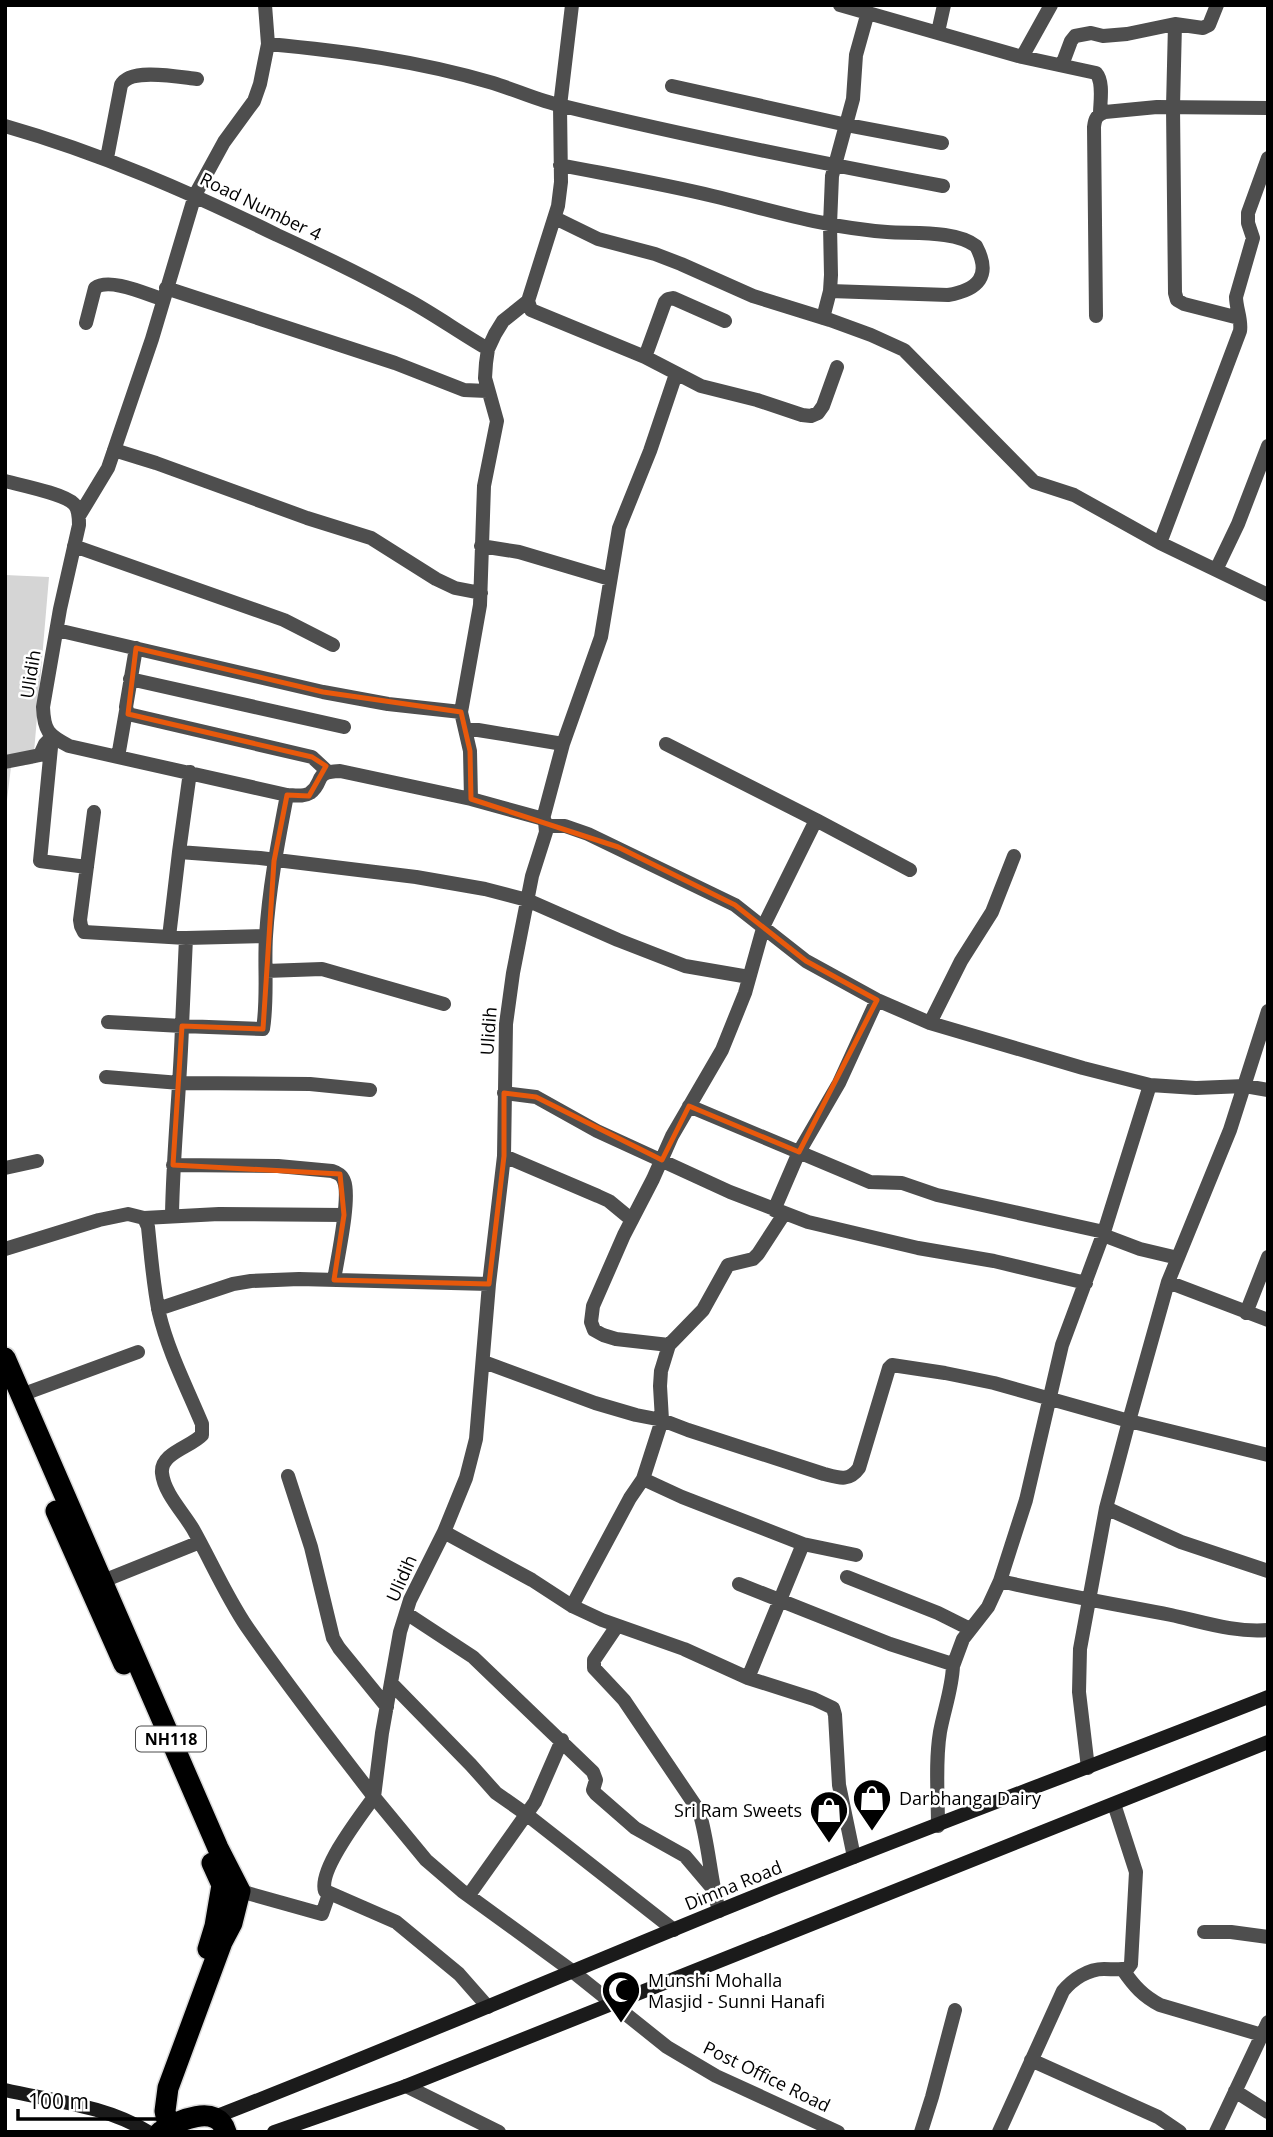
<svg xmlns="http://www.w3.org/2000/svg" width="1273" height="2137" font-family="'Open Sans',sans-serif">
	<style>
		.green { fill: #d5d5d5 }
		.lines { fill: none; stroke-linecap: round; stroke-linejoin: round }
		.highway-casing { stroke: #dbdbdb; stroke-width: 24 }
		.street { stroke: #4e4e4e; stroke-width: 14 }
		.secondary { stroke: #1b1b1b; stroke-width: 14 }
		.highway { stroke: #000; stroke-width: 21 }
		.marked { fill: none; stroke: #e8590c; stroke-width: 5; stroke-linejoin: round }
		.labels { text-anchor: middle; dominant-baseline: central; stroke-width: 5; stroke-linejoin: round; paint-order: stroke }
		.shield { fill: #fff; stroke: #4c4c4c; stroke-width: 2 }
		.shield-label { font-size: 16px; font-weight: bold; fill: #000 }
		.street-label { font-size: 18px; fill: #000; stroke: #fff }
		.poi-label { font-size: 18px; fill: #000; stroke: #fff; text-anchor: start }
	</style>
	<rect width="100%" height="100%" fill="#fff"/>
	<!-- green -->
	<path class="green" d="M5 575 49 577 33 764 11 767 5 817Z"/>
	<g class="lines">
		<!-- highway casing -->
		<g class="highway-casing">
			<path id="highway" d="M5 1358 218 1848 240 1891 232 1923 222 1942 168 2088 165 2111 168 2126
				M56 1511 124 1664
				M208 1949 215 1926 222 1885 212 1863
				M160 2132C177 2121 218 2102 226 2132"/>
		</g>
		<!-- street -->
		<path class="street" d="M572 5 560 106 561 182 558 206 528 301 531 310 645 357 701 386 757 400 802 415 811 416 818 413 823 406 837 367
			M840 5 1022 57 1096 73C1104 82 1100 102 1100 114
			M1175 24 1173 107 1175 293 1177 300 1184 304 1239 318
			M938 32 944 5
			M268 44C343 51 419 61 493 83 516 90 539 101 563 106 689 137 816 162 943 186
			M1022 57 1051 5
			M1062 65 1071 41 1075 36 1091 33 1103 36 1127 34 1175 24 1203 28 1209 25 1217 5
			M672 86 847 125 942 143
			M5 126C100 153 189 192 277 235 321 255 364 276 406 299 434 314 460 333 488 349
			M107 158 121 85C130 67 179 77 197 79
			M560 165C611 175 663 184 713 196 771 210 827 228 887 232 913 234 955 230 976 246 992 276 978 290 948 295L830 291
			M555 218 598 239 655 254 681 264 753 296 830 320 871 335 904 350 1034 482 1074 495 1160 543 1268 595
			M166 288 395 363 464 390 487 391
			M1096 316 1094 127C1095 118 1097 115 1105 112L1157 107 1268 108
			M823 318 830 291 831 275 830 225 832 176 853 99 856 55 868 12
			M86 323 95 288C109 277 146 294 162 299
			M645 357 665 302 668 299 673 298 725 321
			M114 450 156 463 307 518 371 538 436 579 455 588 481 593
			M5 481C20 485 65 494 74 504 79 509 79 518 79 525L60 609 43 707C44 731 48 735 69 746L287 795C294 795 304 797 310 793 325 782 312 772 340 771L471 799 540 818 545 821 546 832 532 876 513 973 506 1024 504 1156 489 1284 476 1439 466 1478 444 1532 410 1600 400 1632 382 1733 374 1797 426 1860 462 1891 572 1971 667 2047 716 2076 838 2132
			M79 516 108 468 152 339 195 195 224 142 254 101 260 84 268 44 265 5
			M1160 543 1240 331C1242 320 1236 308 1236 297L1253 238 1248 223V213L1268 158
			M74 546 284 620 333 645
			M481 546 519 552 610 579
			M1216 570 1238 524 1268 446
			M57 630 323 692 388 704 461 712
			M136 648 126 707 128 714 312 757 327 771
			M130 679 344 727
			M466 730H478L563 744
			M52 737 40 861 87 867
			M666 744 816 820
			M118 757 126 711
			M5 762 40 755 45 744 51 738
			M190 772 179 852 260 858 416 877 485 889 527 900 618 940 685 966 749 977
			M471 799 470 751 461 712 480 605 484 486 497 421 485 378 486 363 488 349 495 334 503 321 528 301
			M94 812 80 920 81 926 84 932 186 938 266 936
			M543 819 563 744 601 637 619 528 650 451 676 374
			M547 826H565L588 834 735 905 806 961 877 1000 930 1023 1083 1068 1150 1085 1104 1232 1062 1345 1026 1500 1000 1581 988 1607 963 1639 953 1666
			M169 937 179 852
			M186 938 182 1026 263 1029C268 998 264 967 266 936 269 888 278 842 287 795
			M266 971 322 969 444 1004
			M1268 1011 1230 1130 1168 1282 1129 1421 1268 1455
			M108 1022 182 1026C180 1089 173 1152 172 1215
			M930 1023 961 961 992 912 1014 856
			M106 1077 180 1083 310 1084 370 1090
			M1150 1085 1196 1088 1245 1086 1268 1090
			M504 1093 536 1097 597 1131 730 1192 808 1222 918 1248 994 1261 1086 1283
			M689 1106 870 1182 902 1183 937 1195 1104 1232
			M504 1156 598 1196 609 1201 632 1220
			M173 1165 278 1166 332 1171C338 1173 342 1175 344 1181 351 1198 337 1260 334 1280
			M5 1168 37 1161
			M774 1210 799 1152 839 1083 877 1000
			M144 1218 219 1214 344 1215
			M1103 1235 1140 1249 1178 1258
			M5 1249 99 1220 128 1214 144 1218 148 1227C151 1255 153 1284 159 1313 168 1351 187 1388 202 1424V1435C191 1447 160 1453 162 1473 164 1493 183 1512 193 1529 211 1561 226 1596 247 1627 287 1685 331 1741 374 1797 361 1815 318 1870 325 1891L396 1922 459 1974 488 2007
			M1168 1282 1268 1320
			M158 1309 233 1284 251 1281 299 1279 489 1284
			M1246 1313 1268 1257
			M669 1345 616 1339 603 1335 594 1330 591 1322 593 1306 624 1235 653 1179 672 1136 722 1050 745 993 764 925 816 820 910 870
			M484 1362 595 1403 636 1415 662 1420 688 1430 824 1474C839 1478 849 1482 859 1468L889 1368 892 1365 945 1373 994 1383 1129 1421 1106 1508 1080 1649 1079 1692 1088 1768
			M21 1395 138 1352
			M288 1476 311 1547 333 1638 339 1648 387 1707
			M643 1479 682 1497 803 1544 856 1555
			M1106 1508 1181 1542 1268 1571
			M444 1532 532 1580 572 1606 602 1620 684 1649 748 1678 814 1699 833 1708 835 1715 839 1785 854 1857
			M847 1577 938 1613 970 1629
			M103 1581 200 1542
			M1000 1581C1057 1594 1114 1604 1171 1615 1203 1622 1236 1633 1268 1630
			M739 1584 890 1644 949 1663 953 1666C952 1689 944 1710 940 1732 935 1762 938 1795 938 1826
			M572 1606 630 1498 643 1479 662 1420 660 1386 661 1371 669 1345 703 1310 728 1265 753 1259 758 1254 784 1214
			M406 1613 473 1657 593 1772 596 1780 593 1790 596 1794 635 1828 685 1856 713 1889
			M617 1626 594 1660V1668L624 1700 699 1811C709 1844 710 1878 719 1911
			M748 1678 803 1544
			M391 1683 471 1765 496 1793 526 1814 674 1930
			M233 1889 322 1914 329 1894
			M469 1895 535 1802 562 1740
			M1204 1932H1231L1268 1937
			M1123 1970C1134 1986 1143 1996 1160 2005L1262 2035
			M1031 2060 1158 2117 1180 2132
			M406 2086 499 2132
			M1235 2091 1268 2112
			M921 2132 932 2097 955 2010
			M999 2132 1063 1991C1073 1979 1088 1969 1104 1969 1113 1969 1120 1970 1128 1968L1131 1964 1136 1872 1114 1804
			M1216 2132 1268 2022"/>
		<!-- secondary -->
		<path class="secondary" d="M5 2090C53 2101 107 2106 148 2132
			M215 2117C385 2051 552 1979 721 1910 902 1836 1086 1769 1268 1697
			M274 2132 406 2086 1268 1742"/>
		<!-- highway -->
		<use href="#highway" class="highway"/>
	</g>
	<!-- marked area -->
	<path class="marked" d="M136 648 323 692 461 712 470 751 471 799 618 847 735 905 806 961 877 1000 799 1152 689 1106 662 1160 536 1097 504 1093V1156L489 1284 334 1280 344 1215 340 1174 173 1165 182 1026 263 1029 274 861 287 795 309 796 326 766 312 757 128 714Z"/>
	<!-- icons -->
	<defs>
		<g id="shop-pin" transform="scale(2.0125)"><path d="M0 17L-7.5 6A9.5 9.5 0 1 1 7.5 6Z" fill="#000" stroke="#fff"/><path d="M-5-2.5h2.3a2.7 3.5 0 0 1 5.4 0H5L5.5 6h-11ZM-1.5-2.5h3a1.5 2.3 0 0 0-3 0Z" fill="#fff"/></g>
		<g id="mosque-pin" transform="scale(2.0125)"><path d="M0 17L-7.5 6A9.5 9.5 0 1 1 7.5 6Z" fill="#000" stroke="#fff"/><path d="M3.5-4.9A6 6 0 1 0 3.5 4.9A5 5 0 1 1 3.5-4.9Z" fill="#fff"/></g>
	</defs>
	<g fill-rule="evenodd">
		<use href="#shop-pin" x="872" y="1798"/>
		<use href="#shop-pin" x="829" y="1810"/>
		<use href="#mosque-pin" x="621" y="1990"/>
	</g>
	<g class="labels">
		<!-- shield labels -->
		<rect class="shield" x="136" y="1726.5" width="70" height="25" rx="5"/>
		<g class="shield-label">
			<text x="171" y="1739">NH118</text>
		</g>
		<!-- street labels -->
		<g class="street-label">
			<text transform="translate(261 206) rotate(26)">Road Number 4</text>
			<text transform="translate(30 674) rotate(-81)">Ulidih</text>
			<text transform="translate(488 1031) rotate(-86)">Ulidih</text>
			<text transform="translate(401 1578) rotate(-66)">Ulidih</text>
			<text transform="translate(733 1885) rotate(-22)">Dimna Road</text>
			<text transform="translate(767 2076) rotate(26)">Post Office Road</text>
		</g>
		<!-- poi labels -->
		<g class="poi-label">
			<text x="899" y="1798">Darbhanga Dairy</text>
			<text x="802" y="1810" text-anchor="end">Sri Ram Sweets</text>
			<text x="648" y="1980">Munshi Mohalla<tspan x="648" dy="21">Masjid - Sunni Hanafi</tspan></text>
		</g>
	</g>
	<!-- border -->
	<rect width="1273" height="2137" fill="none" stroke="#000000" stroke-width="14"/>
	<!-- scale -->
	<path d="M18 2109v10h186v-10" fill="none" stroke="#000000" stroke-width="3.5"/>
	<text x="28" y="2109" font-size="21" fill="#000000" stroke="#ffffff" stroke-width="5" paint-order="stroke">100 m</text>
</svg>
